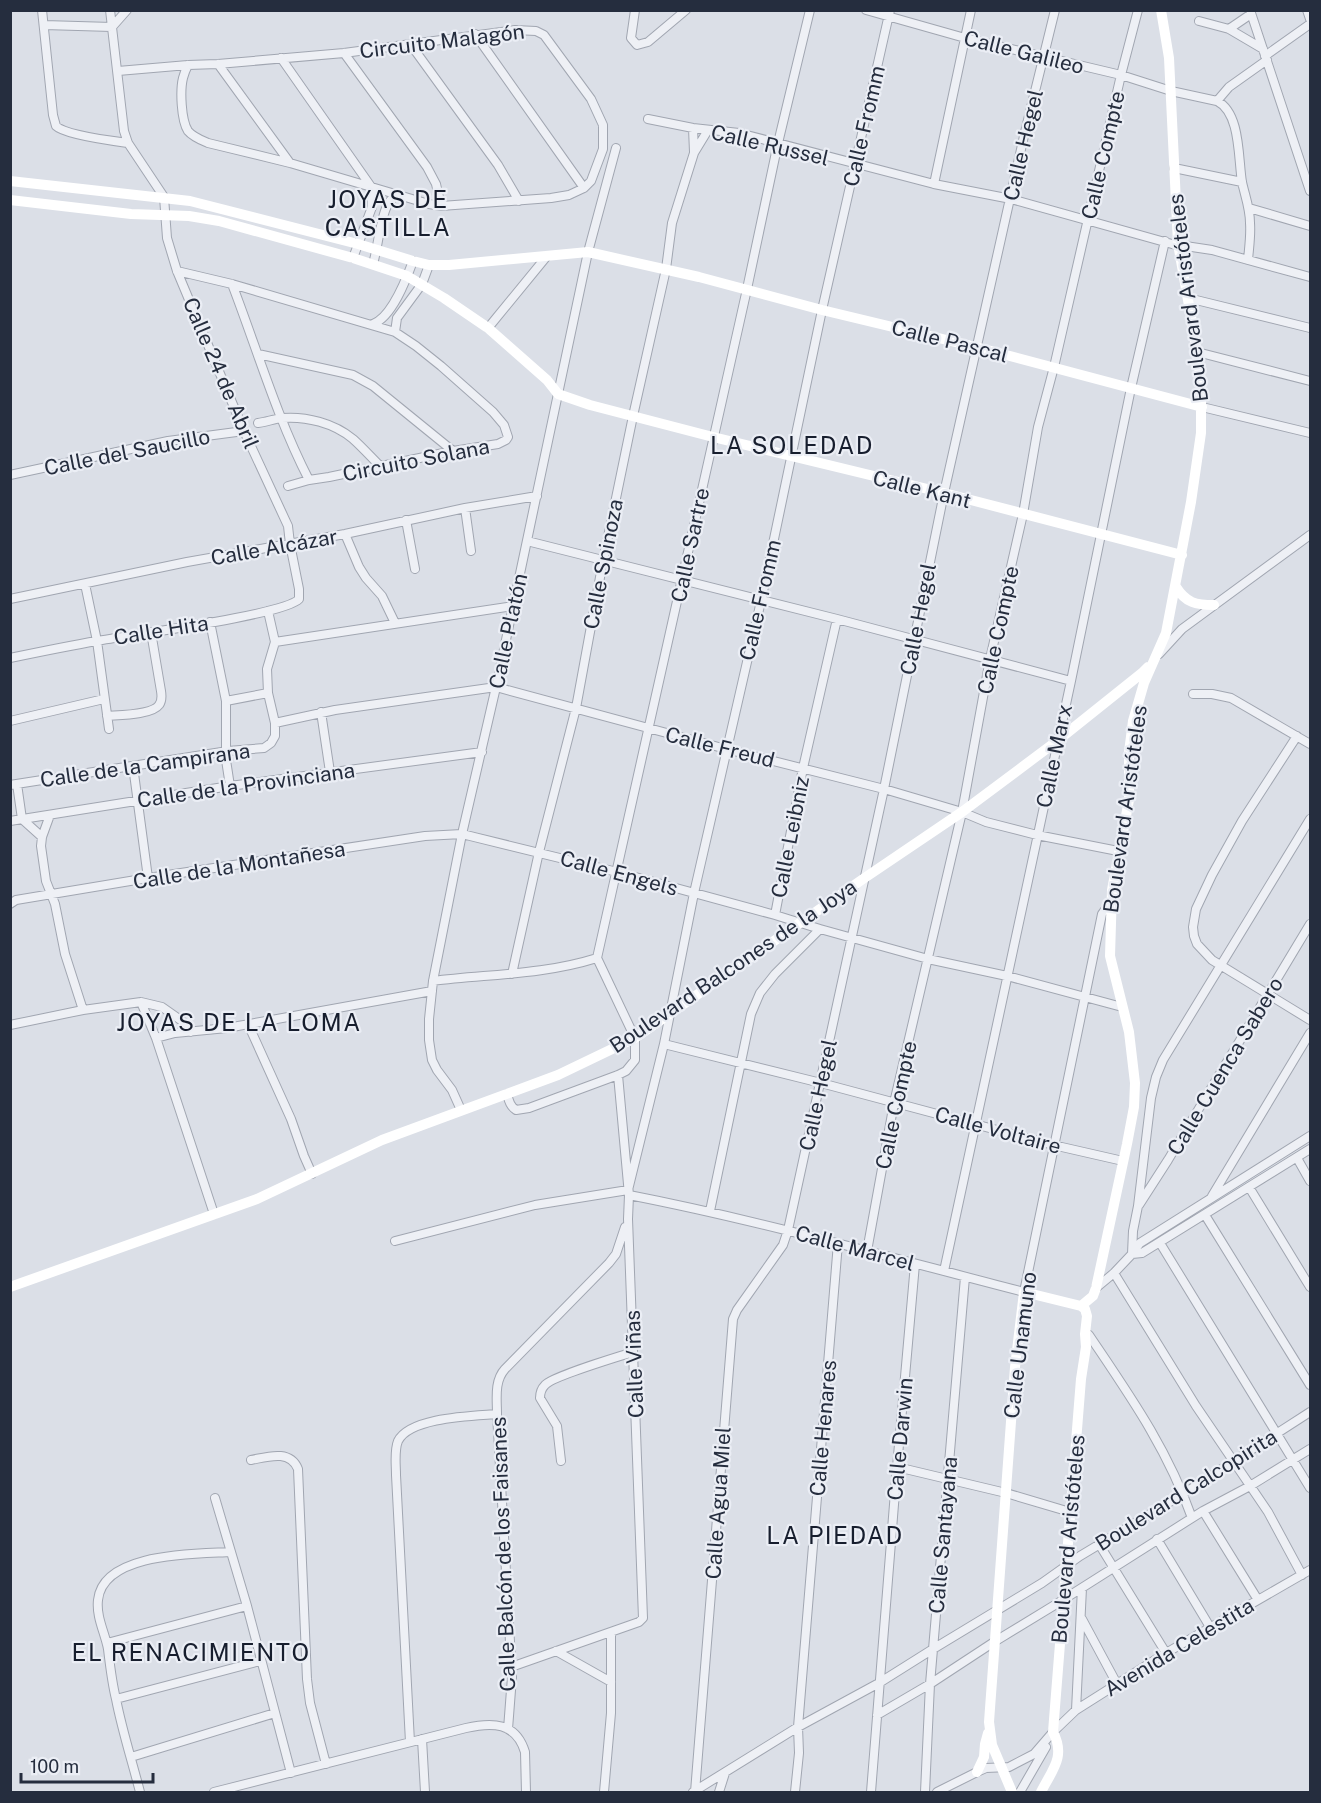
<svg xmlns="http://www.w3.org/2000/svg" width="1321" height="1803" font-family="'Public Sans',sans-serif">
	<style>
		.lines { fill: none; stroke-linecap: round; stroke-linejoin: round }
		.street-casing { stroke: #a1a6b1; stroke-width: 10 }
		.street { stroke: #eef0f5; stroke-width: 8 }
		.secondary { stroke: #fff; stroke-width: 10 }
		.labels { text-anchor: middle; dominant-baseline: central; stroke-width: 4.5; stroke-linejoin: round; paint-order: stroke }
		.street-label { font-size: 21px; fill: #252d3e; stroke: #ebeef5 }
		.quarter-label { font-size: 24px; letter-spacing: 1.5px; fill: #171e2e; stroke: #ebeef5 }
	</style>
	<rect width="100%" height="100%" fill="#dbdfe7"/>
	<g class="lines">
		<!-- street casing -->
		<g class="street-casing">
			<path id="street" d="M42 10 53 115 56 126C65 135 113 141 128 143
				M635 10 631 38 637 45 648 42 686 10
				M866 10 965 38 1121 75 1171 91 1217 101C1241 113 1238 159 1242 182 1245 196 1250 208 1250 223 1251 235 1249 248 1248 260
				M1250 10 1310 191
				M1307 10 1310 19
				M1199 21 1229 29 1263 49
				M44 25 112 27 127 10
				M1229 29 1251 14
				M475 34 584 188
				M411 45 498 165 519 201
				M344 53 427 167 436 184 441 206
				M1265 56 1310 24
				M281 58 372 188V207L353 258
				M218 64 290 163
				M118 71 188 65 218 64 344 53 515 30 536 31 544 35 591 99 603 125V149L591 181 584 188 569 195 551 198 441 206 429 204 290 163 208 143C201 140 193 137 188 131 181 120 180 90 183 78 184 74 186 69 188 65
				M1217 101 1229 87 1267 60
				M648 119 693 128 739 133 934 184 1011 199 1172 244 1212 250 1310 277
				M693 128 694 152
				M1174 168 1242 182
				M934 184 971 10
				M1249 208 1310 226
				M373 264C378 247 380 220 387 206 389 201 393 198 396 194
				M177 271 232 284 395 332 416 346 441 366 493 412 504 425 508 437 506 440 498 444 453 451 329 477 309 480 288 486
				M232 284C257 349 277 418 309 480
				M1188 298 1310 328
				M373 324C392 317 406 280 413 261
				M488 328 547 256
				M395 332 397 318 422 284 429 265
				M1197 352 1310 381
				M258 354 353 375 373 386 453 451
				M1202 407 1310 433
				M258 423C266 422 274 419 282 418 306 416 334 423 353 439 362 447 371 457 380 466
				M10 475 168 441 244 431
				M465 508 471 551
				M406 520 415 569
				M345 534 359 567 366 578 382 596 395 623
				M527 541 837 619 1071 681
				M85 584 97 641 109 729
				M10 599 187 562 345 534 465 508 537 496
				M210 622 226 701V760L230 786
				M275 642 513 606
				M1159 654 1182 629 1310 535
				M10 658C39 652 68 646 97 641 128 635 285 615 299 599V589L290 544 288 526 244 431 177 271 167 238 164 197 128 143 124 131 110 10
				M1193 694H1212L1231 698 1310 744
				M226 701 268 693
				M321 712 330 772
				M107 716C119 715 152 715 159 705 162 701 162 697 161 691L151 632
				M10 721 104 699
				M275 723 335 710 496 687 726 749 884 789 962 812 986 822 1037 835 1118 851
				M1297 736 1242 821 1212 875 1196 909 1193 927 1194 936 1197 944 1212 960 1310 1020
				M133 766 148 878
				M17 784 22 819 42 837
				M10 785 228 751 264 748 271 743 275 736V723L268 693 267 669 275 642 268 611
				M50 815 42 837 41 846 46 881 55 904 65 954 83 1010
				M10 821 230 786 482 752
				M10 904 16 900 148 878 425 836 462 834 617 872 775 915
				M820 929 928 959 1007 976 1122 1007
				M512 974 539 852 576 708 603 561 633 416 666 269 672 223 694 153 708 130
				M433 981C488 974 543 975 597 958
				M141 1002 156 1038 214 1214
				M248 1024 291 1119 304 1156 312 1174
				M10 1025 83 1010 141 1002 162 1007 182 1021 191 1032
				M156 1038 175 1033 227 1028 432 991
				M664 1044 821 1083 1053 1145 1123 1161
				M507 1094C509 1101 510 1106 516 1110L529 1108 618 1075 626 1071 635 1060V1038L597 958 747 289 778 143 810 10
				M461 1110 452 1090 437 1070 432 1060 429 1040V1019L433 981 462 834 496 687 588 252 616 148
				M1297 1158 1310 1181
				M1249 1187 1310 1287
				M629 1195C762 1221 892 1258 1024 1292L1102 914 1110 903
				M1212 1196 1310 1033
				M1139 1205 1168 1160 1310 924
				M710 1211 751 1014 760 993 775 974 820 929 775 915 803 768 837 619
				M1205 1215 1310 1385
				M395 1241 535 1205 628 1190 664 1044 694 893 761 601 822 310 890 10
				M1160 1243 1310 1488
				M867 1251 894 1103 962 812 990 659 1023 514 1038 427 1054 367 1121 75 1138 10
				M1132 1254 1133 1231 1138 1206 1151 1098 1156 1077 1163 1060 1310 819
				M1132 1254 1142 1253 1310 1149
				M944 1271 1071 681 1131 388 1165 241
				M1114 1273 1196 1406 1268 1512 1302 1575
				M1096 1288 1114 1273 1132 1254 1140 1243 1310 1136
				M1089 1335C1130 1396 1167 1448 1192 1518
				M251 1460C267 1457 290 1449 298 1469L307 1679 310 1703 326 1764
				M561 1461 557 1426 540 1398C540 1393 541 1389 545 1385 553 1376 618 1357 633 1352
				M897 1467 1006 1493 1070 1512
				M215 1498 247 1606 291 1773
				M1203 1511 1258 1600
				M1157 1539 1210 1627
				M1099 1544 1166 1653
				M1082 1619 1117 1684
				M107 1643 247 1606
				M556 1651 611 1682
				M511 1667 639 1622 643 1618 628 1219 629 1195 618 1075
				M116 1699 260 1661
				M1076 1710 1082 1588
				M877 1715 930 1684 994 1642 1058 1603 1203 1511 1250 1486 1310 1449
				M508 1729 512 1677 497 1414C497 1399 494 1381 505 1369L609 1263 616 1254 625 1227
				M422 1739 425 1792
				M410 1742 396 1475C396 1464 394 1451 398 1441 410 1417 473 1416 497 1414
				M131 1757 275 1713
				M140 1792C132 1761 122 1730 116 1699 112 1683 110 1666 108 1649 105 1633 96 1617 98 1600 103 1552 196 1554 231 1552
				M214 1792 466 1728C492 1722 516 1722 525 1752L526 1792
				M604 1792 611 1713V1632
				M693 1792 798 1727 879 1683 933 1649 1042 1583 1080 1556 1183 1494 1310 1412
				M695 1792 733 1319 737 1310 783 1245 788 1230 884 789 944 493 1024 136 1055 10
				M719 1792 725 1773
				M795 1792 799 1753 798 1727 838 1243
				M871 1792 897 1467 915 1264
				M925 1792 930 1684 965 1277
				M937 1792 977 1772 986 1768 1009 1767 1034 1754 1053 1732 1076 1710 1166 1653 1310 1570
				M1020 1792 1046 1747"/>
		</g>
		<!-- street -->
		<use href="#street" class="street"/>
		<!-- secondary -->
		<path class="secondary" d="M10 181 190 201 358 244 413 261 429 265H449L588 252 699 277 822 310 976 347 1202 407
			M10 200 131 214 189 216 219 221 353 258 407 276 444 298 488 328 547 380 558 394 590 405 713 437 944 493 1182 555
			M1176 587C1186 603 1196 605 1214 605
			M10 1287 257 1199 382 1140 558 1075 635 1038 863 879 962 812 1057 741 1142 673 1148 667
			M1081 1306 1093 1296 1096 1288 1127 1144 1134 1107 1135 1083 1129 1032 1110 956 1112 890 1129 800V752L1133 721 1144 683 1166 633 1191 502 1201 433V381L1193 328 1178 244 1169 58 1161 10
			M977 1772 984 1757 985 1744 988 1733
			M1012 1792 992 1745 989 1722 1015 1367 1024 1292 1081 1306
			M1041 1792C1052 1770 1066 1757 1053 1732L1081 1379 1086 1347 1085 1334 1087 1316 1085 1309 1081 1306"/>
	</g>
	<g class="labels">
		<!-- street labels -->
		<g class="street-label">
			<text transform="translate(442 41) rotate(-7)">Circuito Malagón</text>
			<text transform="translate(1024 52) rotate(14)">Calle Galileo</text>
			<text transform="translate(864 126) rotate(-77)">Calle Fromm</text>
			<text transform="translate(770 145) rotate(13)">Calle Russel</text>
			<text transform="translate(1023 145) rotate(-77)">Calle Hegel</text>
			<text transform="translate(1103 155) rotate(-77)">Calle Compte</text>
			<text transform="translate(1188 298) rotate(-97)">Boulevard Aristóteles</text>
			<text transform="translate(950 341) rotate(14)">Calle Pascal</text>
			<text transform="translate(221 373) rotate(67)">Calle 24 de Abril</text>
			<text transform="translate(127 452) rotate(-11)">Calle del Saucillo</text>
			<text transform="translate(416 460) rotate(-11)">Circuito Solana</text>
			<text transform="translate(922 489) rotate(14)">Calle Kant</text>
			<text transform="translate(690 545) rotate(-78)">Calle Sartre</text>
			<text transform="translate(274 547) rotate(-10)">Calle Alcázar</text>
			<text transform="translate(603 564) rotate(-79)">Calle Spinoza</text>
			<text transform="translate(760 600) rotate(-77)">Calle Fromm</text>
			<text transform="translate(918 619) rotate(-79)">Calle Hegel</text>
			<text transform="translate(161 630) rotate(-9)">Calle Hita</text>
			<text transform="translate(998 630) rotate(-78)">Calle Compte</text>
			<text transform="translate(508 631) rotate(-78)">Calle Platón</text>
			<text transform="translate(720 747) rotate(14)">Calle Freud</text>
			<text transform="translate(1054 756) rotate(-78)">Calle Marx</text>
			<text transform="translate(145 765) rotate(-8)">Calle de la Campirana</text>
			<text transform="translate(246 785) rotate(-8)">Calle de la Provinciana</text>
			<text transform="translate(1125 809) rotate(-82)">Boulevard Aristóteles</text>
			<text transform="translate(790 837) rotate(-79)">Calle Leibniz</text>
			<text transform="translate(239 865) rotate(-9)">Calle de la Montañesa</text>
			<text transform="translate(619 873) rotate(15)">Calle Engels</text>
			<text transform="translate(733 966) rotate(-34)">Boulevard Balcones de la Joya</text>
			<text transform="translate(1225 1066) rotate(-59)">Calle Cuenca Sabero</text>
			<text transform="translate(818 1095) rotate(-78)">Calle Hegel</text>
			<text transform="translate(896 1105) rotate(-78)">Calle Compte</text>
			<text transform="translate(998 1130) rotate(15)">Calle Voltaire</text>
			<text transform="translate(855 1248) rotate(15)">Calle Marcel</text>
			<text transform="translate(1020 1345) rotate(-83)">Calle Unamuno</text>
			<text transform="translate(634 1364) rotate(-92)">Calle Viñas</text>
			<text transform="translate(823 1428) rotate(-85)">Calle Henares</text>
			<text transform="translate(900 1439) rotate(-85)">Calle Darwin</text>
			<text transform="translate(1186 1490) rotate(-32)">Boulevard Calcopirita</text>
			<text transform="translate(718 1503) rotate(-86)">Calle Agua Miel</text>
			<text transform="translate(943 1535) rotate(-85)">Calle Santayana</text>
			<text transform="translate(1068 1539) rotate(-85)">Boulevard Aristóteles</text>
			<text transform="translate(503 1554) rotate(-92)">Calle Balcón de los Faisanes</text>
			<text transform="translate(1179 1647) rotate(-31)">Avenida Celestita</text>
		</g>
		<!-- quarter labels -->
		<g class="quarter-label">
			<text x="388" y="199">JOYAS DE<tspan x="388" dy="28">CASTILLA</tspan></text>
			<text x="792" y="445">LA SOLEDAD</text>
			<text x="239" y="1022">JOYAS DE LA LOMA</text>
			<text x="835" y="1535">LA PIEDAD</text>
			<text x="191" y="1652">EL RENACIMIENTO</text>
		</g>
	</g>
	<!-- border -->
	<rect width="1321" height="1803" fill="none" stroke="#252d3e" stroke-width="24"/>
	<!-- scale -->
	<path d="M21 1773v9h132v-9" fill="none" stroke="#252d3e" stroke-width="3"/>
	<text x="30" y="1773" font-size="18" fill="#252d3e" stroke="#ebeef5" stroke-width="4.5" paint-order="stroke">100 m</text>
</svg>
